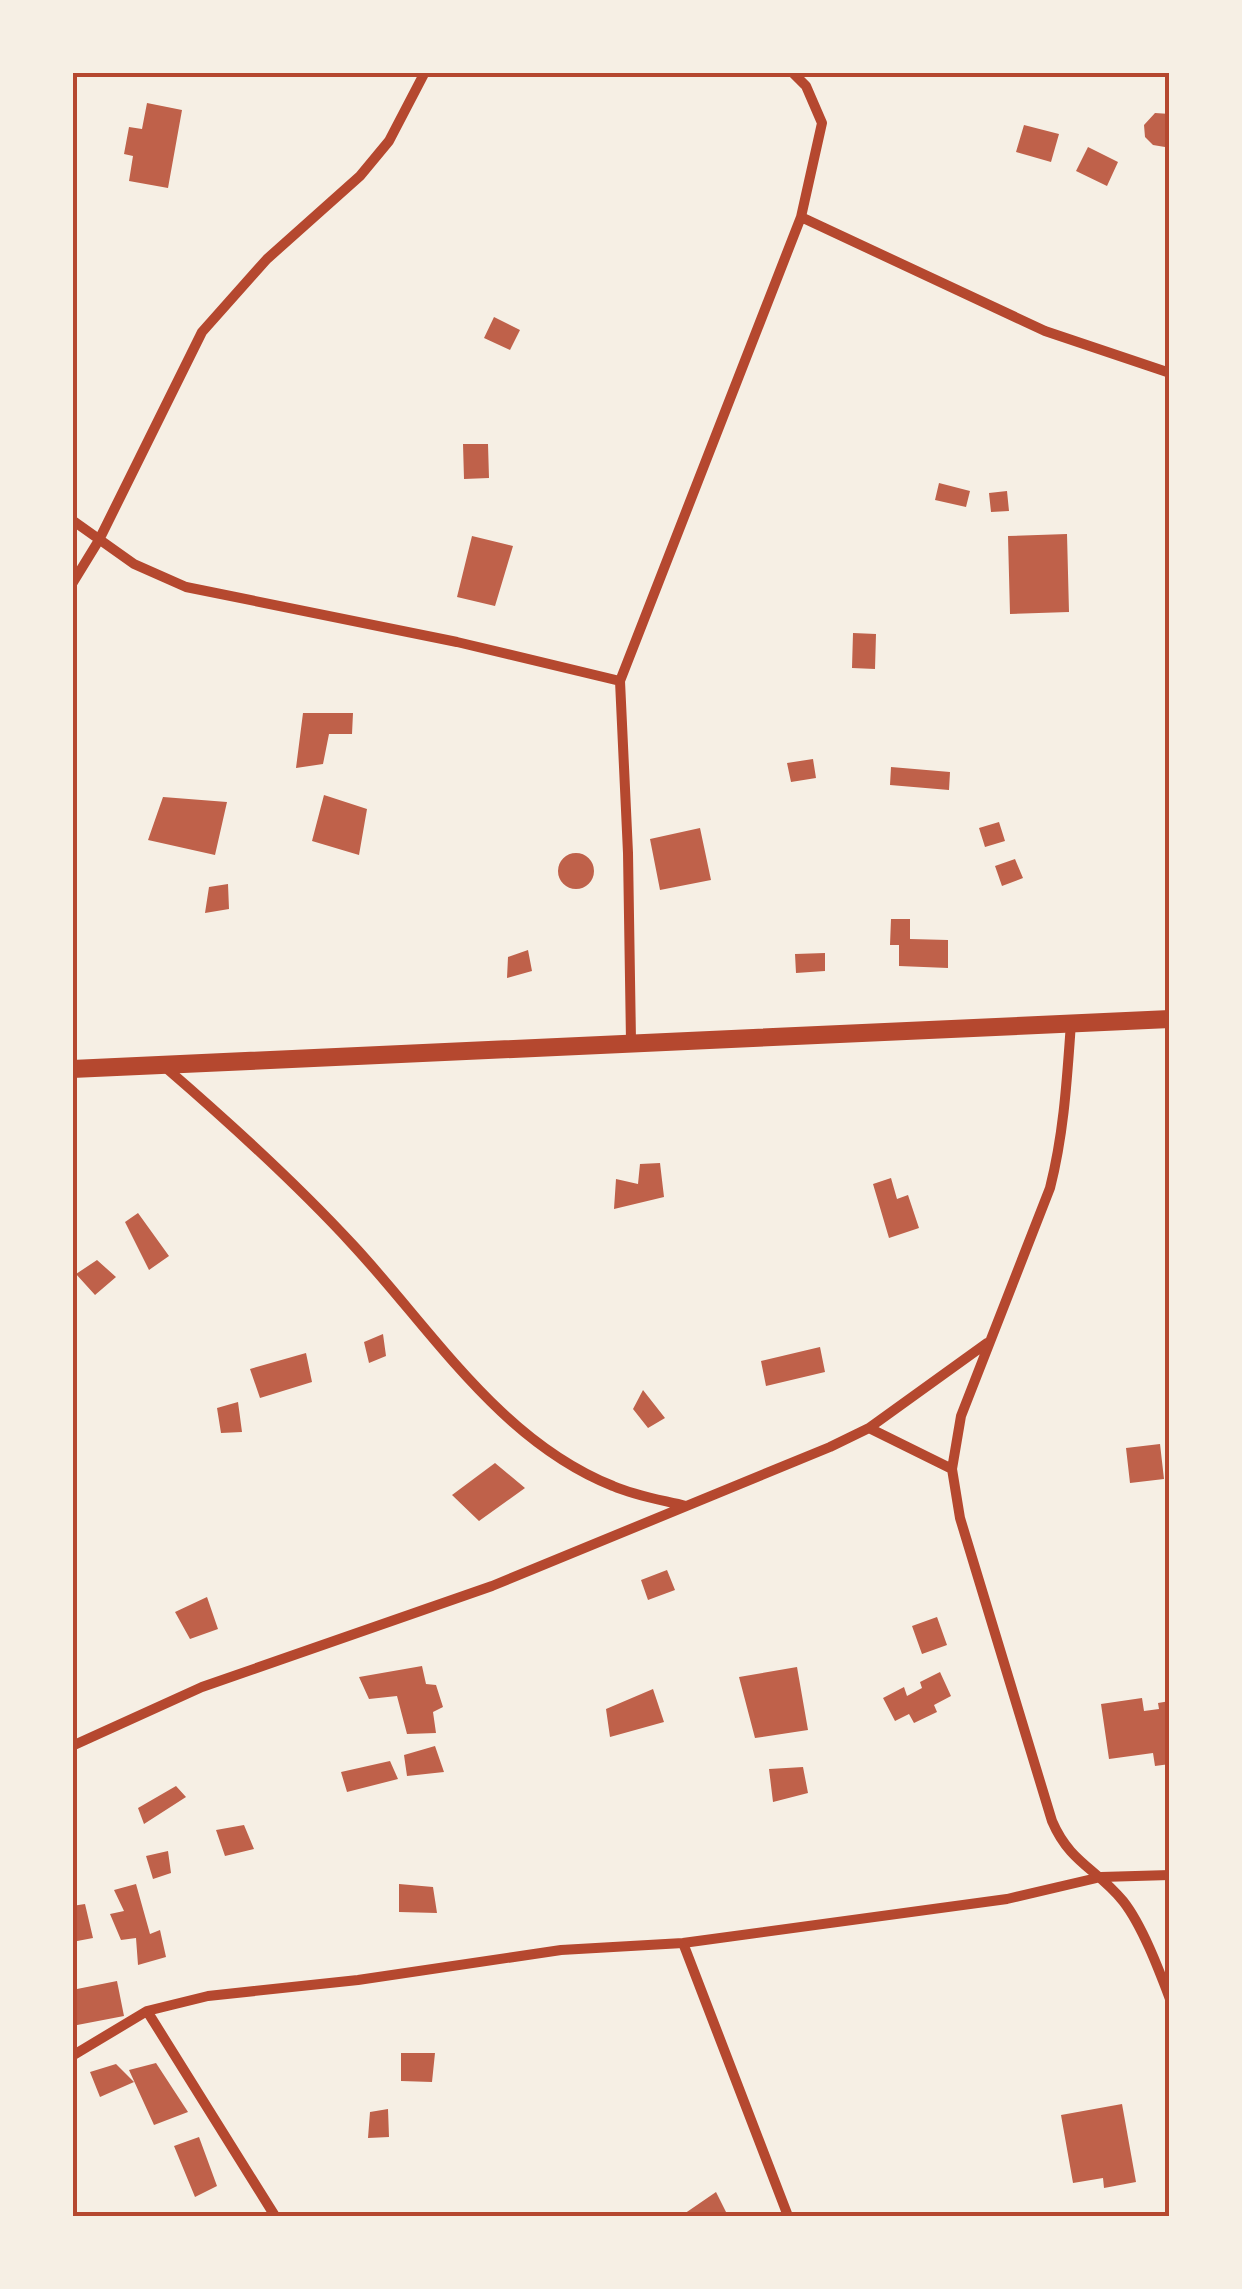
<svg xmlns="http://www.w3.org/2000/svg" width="1242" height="2289" font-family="'Open Sans',sans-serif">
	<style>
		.building { fill: #bf614a }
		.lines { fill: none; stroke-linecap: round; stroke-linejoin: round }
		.minor { stroke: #b5482f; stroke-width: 10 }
		.tertiary { stroke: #b5482f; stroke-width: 18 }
		.neatline { fill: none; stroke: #b5482f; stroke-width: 4 }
	</style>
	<rect width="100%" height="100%" fill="#f6efe4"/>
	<!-- building -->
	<path class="building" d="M147 103 182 110 168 188 129 181 133 156 124 154 129 127 142 129Z
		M1155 113 1170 114V145L1165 147 1153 145 1145 137 1144 125Z
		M1024 125 1059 134 1051 162 1016 152Z
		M1088 147 1118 162 1107 186 1076 171Z
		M494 317 520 330 510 350 484 338Z
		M463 444H488L489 478 464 479Z
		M939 483 970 491 966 507 935 500Z
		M1007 491 1009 511 991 512 989 493Z
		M1067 534 1069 612 1010 614 1008 536Z
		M472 536 513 546 495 606 457 597Z
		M853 633 876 634 875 669 852 668Z
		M303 713H353L352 734H329L323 764 296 768Z
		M813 759 816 778 791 782 787 763Z
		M891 767 950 772 949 790 890 785Z
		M324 795 367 809 359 855 312 841Z
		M163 797 227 802 215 855 148 840Z
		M999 822 1005 841 985 847 979 828Z
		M700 828 711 880 660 890 650 839Z
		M558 871a18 18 0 1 1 36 0a18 18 0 1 1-36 0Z
		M1015 859 1023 878 1002 886 995 866Z
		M228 884 229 909 205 913 209 887Z
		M891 919H910V939L948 940V968L899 966V945H890Z
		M528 950 532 971 507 978 508 957Z
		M825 953V971L796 973 795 954Z
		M660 1163 664 1197 614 1209 616 1179 638 1184 640 1164Z
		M891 1178 897 1199 908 1195 919 1228 889 1238 873 1184Z
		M138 1213 169 1256 149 1270 125 1222Z
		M97 1260 116 1277 95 1295 76 1274Z
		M383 1334 386 1356 369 1363 364 1342Z
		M820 1347 825 1372 766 1386 761 1361Z
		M306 1353 312 1382 260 1398 250 1369Z
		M643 1390 665 1418 648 1428 633 1409Z
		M238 1402 242 1432 221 1433 217 1408Z
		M1160 1444 1164 1479 1130 1483 1126 1448Z
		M495 1463 525 1488 479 1521 452 1495Z
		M667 1570 675 1590 648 1600 641 1580Z
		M207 1597 218 1629 190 1639 175 1612Z
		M937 1617 947 1645 922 1654 912 1626Z
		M422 1666 426 1684 436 1685 443 1707 433 1712 436 1733 407 1734 397 1696 369 1699 359 1677Z
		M797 1667 808 1730 755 1738 739 1677Z
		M940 1672 951 1696 934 1705 937 1712 914 1723 909 1714 895 1721 883 1698 904 1687 907 1696 922 1688 920 1682Z
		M653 1689 664 1722 610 1737 606 1709Z
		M1142 1698 1144 1711 1159 1709 1158 1703 1170 1701V1764L1155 1766 1153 1753 1109 1759 1101 1704Z
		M435 1746 444 1772 407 1776 404 1755Z
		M390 1761 398 1779 347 1792 341 1772Z
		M803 1767 808 1793 773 1802 769 1769Z
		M176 1786 186 1797 144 1824 138 1808Z
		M244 1825 254 1849 225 1856 216 1830Z
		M168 1851 171 1873 153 1879 146 1856Z
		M136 1884 150 1934 160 1930 166 1957 138 1965 136 1938 121 1940 110 1914 124 1911 114 1890Z
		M399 1884 433 1887 437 1913 399 1912Z
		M85 1904 93 1938 72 1942V1906Z
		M117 1981 124 2016 72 2026V1990Z
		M401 2053H435L432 2082 401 2081Z
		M156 2063 188 2112 154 2125 129 2070Z
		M116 2064 134 2082 100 2097 90 2072Z
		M1122 2104 1136 2182 1104 2188 1103 2178 1073 2183 1061 2115Z
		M388 2109 389 2137 368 2138 370 2112Z
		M199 2137 217 2186 195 2197 174 2146Z
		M716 2192 728 2216H681Z"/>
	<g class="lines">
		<!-- minor -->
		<path class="minor" d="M792 72 806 86 822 123 801 217
			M72 520 134 564 186 587 457 642 620 681
			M72 584 99 540 202 332 267 259 360 176 389 141 425 72
			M1071 1023C1067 1079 1064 1133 1050 1188L961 1416 952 1469 960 1518 1052 1821C1070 1863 1096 1868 1123 1901 1142 1925 1159 1970 1170 1999
			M631 1041 628 853 620 681 801 217 1045 331 1170 373
			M165 1067C231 1124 294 1181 353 1245 432 1330 500 1441 613 1486 636 1496 662 1500 686 1506
			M869 1428 952 1469
			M72 1746 202 1687 492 1586 830 1447 869 1428 987 1343
			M683 1943 788 2216
			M147 2011 275 2216
			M72 2056 147 2011 208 1996 358 1980 561 1950 683 1943 1007 1899 1101 1877 1170 1875"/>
		<!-- tertiary -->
		<path class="tertiary" d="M72 1069 1170 1019"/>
	</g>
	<!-- border -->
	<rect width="1242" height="2289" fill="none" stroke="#f6efe4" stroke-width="150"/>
	<rect x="75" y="75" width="1092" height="2139" class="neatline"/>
</svg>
